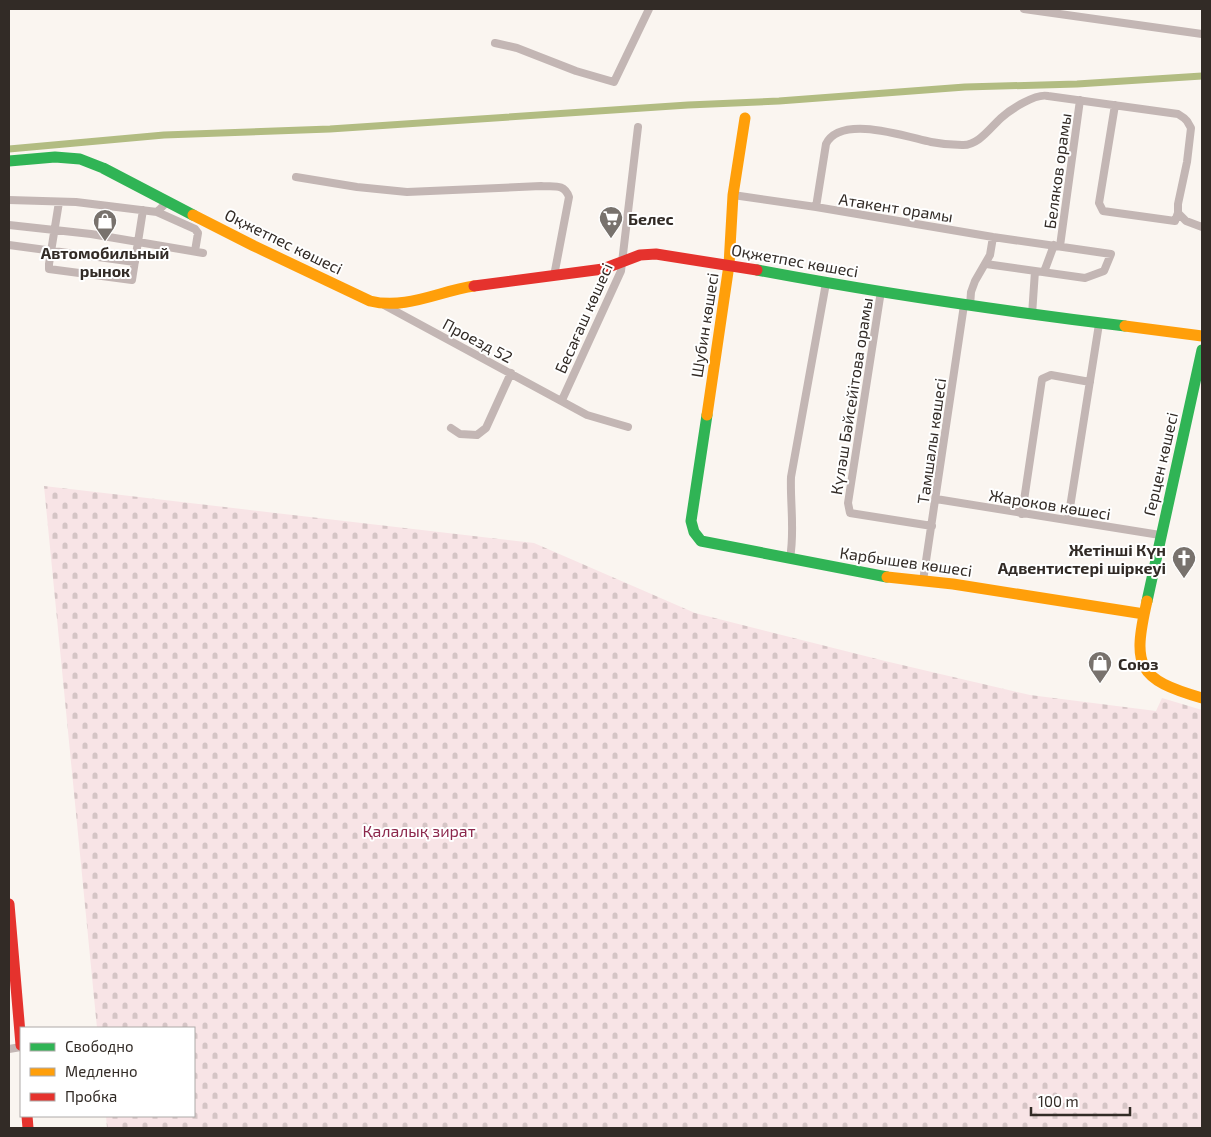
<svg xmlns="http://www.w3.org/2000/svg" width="1211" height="1137" font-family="'Exo 2',sans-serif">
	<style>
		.cemetery { fill: url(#cemetery-stones) }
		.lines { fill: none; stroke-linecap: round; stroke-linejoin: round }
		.canal { stroke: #b2bc82; stroke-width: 7 }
		.street { stroke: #c3b6b4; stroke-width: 8 }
		.fast { stroke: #30b455; stroke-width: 11 }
		.slow { stroke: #ff9f0a; stroke-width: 11 }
		.jam { stroke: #e5322d; stroke-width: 11 }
		.labels { text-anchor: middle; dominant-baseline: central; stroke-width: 4; stroke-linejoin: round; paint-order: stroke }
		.street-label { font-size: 16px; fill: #322b26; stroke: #fff }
		.poi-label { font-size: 16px; font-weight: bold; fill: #322b26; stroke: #fff; text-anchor: start }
		.park-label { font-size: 16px; fill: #8c284c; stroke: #fff }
	</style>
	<defs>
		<pattern id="cemetery-stones" width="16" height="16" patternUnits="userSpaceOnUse" patternTransform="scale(1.25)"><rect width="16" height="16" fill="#f8e4e6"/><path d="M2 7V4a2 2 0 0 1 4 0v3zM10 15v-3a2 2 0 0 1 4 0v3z" fill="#d5c4c5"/></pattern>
	</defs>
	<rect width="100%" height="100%" fill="#faf5f0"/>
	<!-- cemetery -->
	<path class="cemetery" d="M44 486 534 543 695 613 885 661 1030 695 1156 711 1162 698 1202 710V1128H107L106 1116H194V1028H97Z"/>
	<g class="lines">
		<!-- canal -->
		<path class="canal" d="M9 149 164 135 330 129 688 105 779 101 965 87 1077 84 1202 76"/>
		<!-- street -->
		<path class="street" d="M1024 9 1202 34
			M495 43 517 48 576 71 614 82 649 9
			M296 177 357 187 407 192 541 186C554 187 564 183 569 197L554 276
			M733 195 816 207 993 237 1111 254 1104 271 1085 278 986 264
			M9 200 76 202 157 212 167 202
			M59 202 49 264V269L132 280 143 210
			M816 207 826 144C841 114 907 137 931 142 941 144 952 145 962 145 978 146 990 128 1001 118 1011 109 1036 93 1048 96L1178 114 1184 118 1187 121 1191 128 1187 162 1178 204V213L1175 221 1103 211 1099 203 1115 105
			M157 212 195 229 198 233 195 251
			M1178 213 1186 221 1202 227
			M9 225 91 234 203 253
			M9 245 135 262
			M1060 246 1080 100
			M1044 272 1054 245
			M881 291 848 503 850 513 932 526
			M384 305 587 415 628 427
			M970 306 971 292 975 281 990 255 993 237
			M1032 315 1035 271
			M562 400 621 271 638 127
			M451 428 460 434 477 435 486 428 511 373
			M936 499 1160 535
			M1022 514 1042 379 1051 375 1090 382
			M1068 520 1099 324
			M790 558C795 531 790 504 791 477L826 283
			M923 581 964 305
			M9 1049 21 1047"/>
		<!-- fast -->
		<path class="fast" d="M9 161 55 157 80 159 103 168 193 215
			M757 270C879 293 1002 311 1125 326
			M707 415 691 521 694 532 701 541 887 577
			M1147 601 1202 350"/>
		<!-- slow -->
		<path class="slow" d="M193 215 254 246 370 301C406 310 439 291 474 286
			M1125 326 1202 336
			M707 415 729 265 733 195 745 118
			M887 577 953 584 1144 614
			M1147 601C1132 667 1137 679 1202 698"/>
		<!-- jam -->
		<path class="jam" d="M474 286 603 269 640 255 656 254 757 270
			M9 904 21 1045
			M27 1116 28 1128"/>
	</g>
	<!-- icons -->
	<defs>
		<g id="supermarket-pin" transform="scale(1.25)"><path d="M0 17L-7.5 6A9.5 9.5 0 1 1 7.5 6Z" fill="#78726d" stroke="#fff"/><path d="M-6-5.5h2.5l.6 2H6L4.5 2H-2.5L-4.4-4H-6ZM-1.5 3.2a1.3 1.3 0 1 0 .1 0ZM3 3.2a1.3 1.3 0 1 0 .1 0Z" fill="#fff"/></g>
		<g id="shop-pin" transform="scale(1.25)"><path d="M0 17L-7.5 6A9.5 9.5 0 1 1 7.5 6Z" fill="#78726d" stroke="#fff"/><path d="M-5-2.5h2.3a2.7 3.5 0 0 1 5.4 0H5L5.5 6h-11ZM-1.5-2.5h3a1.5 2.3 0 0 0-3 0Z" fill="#fff"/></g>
		<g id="church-pin" transform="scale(1.25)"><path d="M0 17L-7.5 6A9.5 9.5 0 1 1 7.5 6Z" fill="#78726d" stroke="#fff"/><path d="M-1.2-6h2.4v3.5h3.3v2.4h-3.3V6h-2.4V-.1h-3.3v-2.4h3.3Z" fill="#fff"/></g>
	</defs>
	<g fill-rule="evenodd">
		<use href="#supermarket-pin" x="611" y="218"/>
		<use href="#shop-pin" x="105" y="221"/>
		<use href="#church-pin" x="1184" y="558"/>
		<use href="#shop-pin" x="1100" y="663"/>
	</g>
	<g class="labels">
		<!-- street labels -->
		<g class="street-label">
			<text transform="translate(1057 171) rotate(-82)">Беляков орамы</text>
			<text transform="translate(896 207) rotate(9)">Атакент орамы</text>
			<text transform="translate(284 241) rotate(26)">Оқжетпес көшесі</text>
			<text transform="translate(795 260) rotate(10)">Оқжетпес көшесі</text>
			<text transform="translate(583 318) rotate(-66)">Бесағаш көшесі</text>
			<text transform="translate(704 325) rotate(-81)">Шубин көшесі</text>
			<text transform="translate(478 340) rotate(28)">Проезд 52</text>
			<text transform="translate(851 396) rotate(-81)">Күләш Бәйсейітова орамы</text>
			<text transform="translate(931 441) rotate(-82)">Тамшалы көшесі</text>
			<text transform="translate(1160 464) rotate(-77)">Герцен көшесі</text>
			<text transform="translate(1050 504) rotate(9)">Жароков көшесі</text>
			<text transform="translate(906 561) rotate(8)">Карбышев көшесі</text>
		</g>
		<!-- poi labels -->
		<g class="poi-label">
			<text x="628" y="218">Белес</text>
			<text x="105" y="252" text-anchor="middle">Автомобильный<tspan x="105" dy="18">рынок</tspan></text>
			<text x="1166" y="549" text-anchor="end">Жетінші Күн<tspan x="1166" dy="18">Адвентистері шіркеуі</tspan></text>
			<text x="1118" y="663">Союз</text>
		</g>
		<!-- park labels -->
		<g class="park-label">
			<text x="419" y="830">Қалалық зират</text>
		</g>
	</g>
	<!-- border -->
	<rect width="1211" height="1137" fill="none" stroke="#322b26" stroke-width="20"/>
	<!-- legend -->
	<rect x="20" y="1027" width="175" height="90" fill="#ffffff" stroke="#adaaa8"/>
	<rect x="30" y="1043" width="25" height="8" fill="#30b455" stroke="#adaaa8"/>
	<text x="65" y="1052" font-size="15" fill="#322b26">Свободно</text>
	<rect x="30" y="1068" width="25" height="8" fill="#ff9f0a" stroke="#adaaa8"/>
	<text x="65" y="1077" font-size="15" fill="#322b26">Медленно</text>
	<rect x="30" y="1093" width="25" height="8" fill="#e5322d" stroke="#adaaa8"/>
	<text x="65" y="1102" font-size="15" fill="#322b26">Пробка</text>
	<!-- scale -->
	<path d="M1031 1107v8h99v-8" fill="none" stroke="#322b26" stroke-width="2.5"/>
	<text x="1038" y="1107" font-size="15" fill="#322b26" stroke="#ffffff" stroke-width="4" paint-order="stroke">100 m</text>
</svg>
